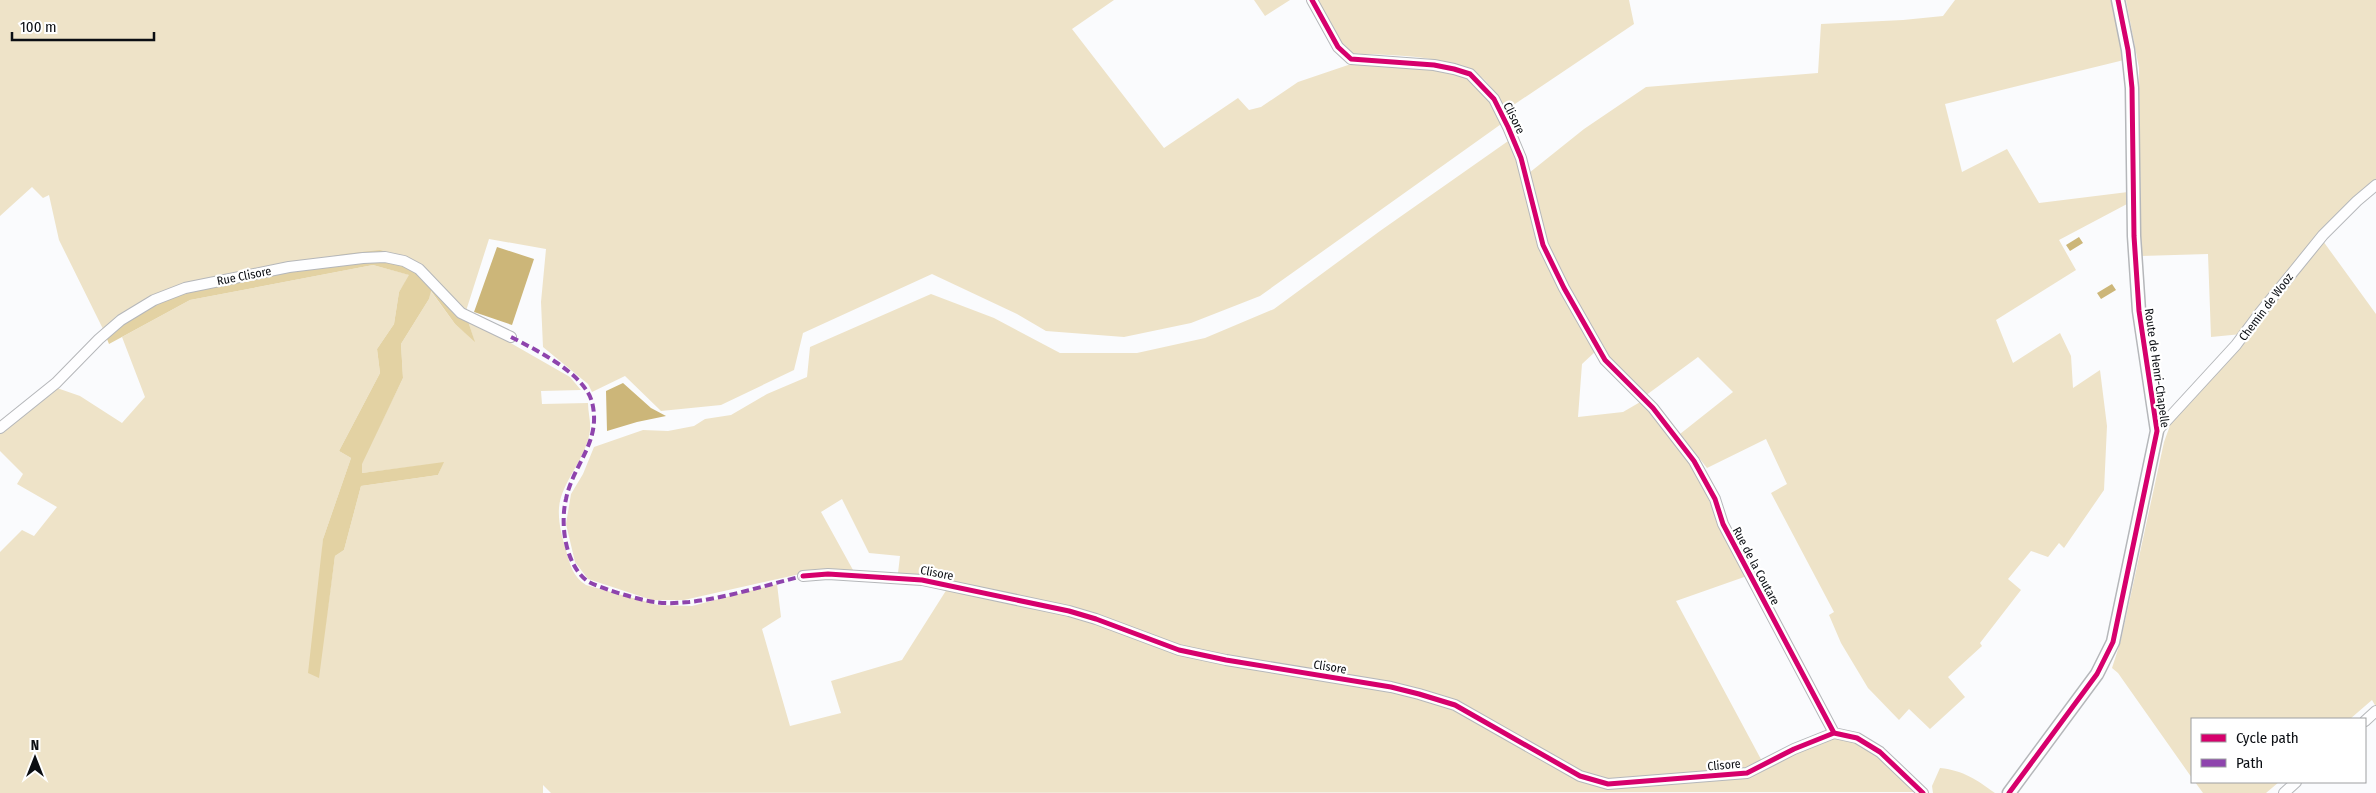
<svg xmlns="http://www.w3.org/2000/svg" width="2376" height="793" font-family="'Fira Sans Condensed',sans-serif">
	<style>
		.green { fill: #eee3c8 }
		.forest { fill: #e3d2a3 }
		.water { fill: #ccb679 }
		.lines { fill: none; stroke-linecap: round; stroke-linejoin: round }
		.minor-casing { stroke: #b5b7ba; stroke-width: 12 }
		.tertiary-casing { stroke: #b5b7ba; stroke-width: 15 }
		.minor { stroke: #fefeff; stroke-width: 10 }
		.tertiary { stroke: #fefeff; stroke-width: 12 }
		.quiet { stroke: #8e44ad; stroke-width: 4; stroke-dasharray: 8 4; stroke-linecap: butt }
		.cycleway-casing { stroke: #fff; stroke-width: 8 }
		.cycleway { stroke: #d6006c; stroke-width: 5 }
		.labels { text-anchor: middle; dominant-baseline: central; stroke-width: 4.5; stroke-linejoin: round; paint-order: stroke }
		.street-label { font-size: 12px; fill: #0b0e13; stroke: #fff }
	</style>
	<rect width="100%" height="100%" fill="#fafbfd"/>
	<!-- green -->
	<path class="green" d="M0 0H1114L1072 29 1164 148 1238 98 1249 110 1261 107 1298 82 1354 63 1428 68 1469 77 1484 93 1504 122 1260 296 1191 323 1124 337 1046 331 1017 314 932 274 803 333 794 370 721 405 661 411 625 376 592 392 588 384 543 347 541 302 546 249 489 239 466 311 411 260 167 290 103 329 59 240 49 195 43 198 32 187 0 216Z
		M1254 0H1290L1265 16Z
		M1316 0H1629L1634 24 1506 110C1498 98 1490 82 1477 74 1442 53 1387 56 1347 53Z
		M1955 0H2112L2124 60 1945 104 1962 172 2007 149 2039 203 2128 192 2127 204 2059 240 2076 270 1996 320 2013 363 2060 333 2071 356 2073 388 2100 370 2107 426 2104 490 2064 548 2059 543 2048 557 2031 551 2008 579 2021 590 1980 643 1982 646 1948 677 1965 697 1930 729 1909 709 1899 720 1868 688 1841 643 1829 615 1834 612 1771 493 1787 484 1766 439 1707 468 1680 434 1733 392 1698 357 1645 396 1608 357 1586 324 1552 254 1539 221 1529 173 1584 129 1646 87 1818 73 1821 24 1903 20 1943 16Z
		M2126 0H2376V183L2323 232 2242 334 2211 337 2208 254 2141 256 2139 68Z
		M1511 139 1543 253 1596 351 1582 364 1578 417 1623 412 1642 401 1697 473 1726 539 1747 576 1676 601 1763 763 1728 772 1594 779 1476 714 1474 709 1410 689 1242 661 1171 644 936 578 898 573 900 556 869 553 842 499 821 512 853 570 809 572 684 600H652L588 579 575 562 566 524 571 494 583 474 594 447 643 430 668 431 694 426 705 419 731 415 767 394 807 377 810 347 931 294 994 318 1060 353H1137L1205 338 1274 309 1380 231Z
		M2323 241 2376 314V707L2372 700 2350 719H2192V778L2118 673 2112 668 2121 640 2164 442 2172 420Z
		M373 265 410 275 399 292 394 324 377 349 380 373 339 451 351 458 323 539 318 677 335 556 344 550 361 486 438 475 443 463 362 473 361 464 403 378 401 344 429 299 430 290 455 324 474 340 467 318 570 377 581 390 541 391 542 404 588 403C588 412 591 422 590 430 587 458 561 482 559 508 558 522 562 537 566 550 570 565 573 577 586 585L658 605 692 606 777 584 781 617 762 629 790 726 841 713 831 681 902 660 947 589 1071 616 1095 622 1169 651 1243 668 1399 692 1441 703 1574 777 1603 788 1666 781 1743 778 1828 738 1843 737 1878 753 1916 792 551 793 543 785V793H0V552L22 530 34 536 57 507 17 484 23 474 0 451V432L57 388 80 396 122 423 145 397 122 337 190 300Z
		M1940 768C1965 771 1975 779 1995 793H1933L1932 786Z
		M2195 782H2279L2266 793H2203Z"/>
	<!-- forest -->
	<path class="forest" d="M380 250 411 260 467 318 475 342 455 324 431 291 429 299 401 344 403 378 362 464V473L444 462 438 475 361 486 344 550 335 556 319 678 308 673 323 539 351 458 339 451 380 373 377 349 394 324 399 292 409 275 373 265 190 300 109 344 103 329 167 290 209 279 344 254Z"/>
	<!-- water -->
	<path class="water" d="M2079 237 2083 243 2070 251 2066 245Z
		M497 247 534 259 512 325 474 312Z
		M2112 284 2116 290 2101 299 2097 293Z
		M623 383 651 408 666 416 637 422 607 431 606 391Z"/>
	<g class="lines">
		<!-- minor casing -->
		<g class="minor-casing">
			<path id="minor" d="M1312 0 1338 47 1351 59 1434 65 1454 69 1470 74 1494 99 1508 127 1521 158 1543 245 1564 288 1605 360 1653 408 1694 461 1715 499 1723 524 1834 733
				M0 428 56 383 99 339 121 320 154 300 185 288 289 267 363 258 385 257 404 261 419 269 461 313 511 337
				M2157 431 2236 345 2259 314 2323 235 2357 201 2376 185
				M803 576 828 574 922 580 1069 611 1096 619 1179 650 1226 660 1391 687 1419 694 1455 705 1580 776 1608 784 1747 773 1794 749 1834 733 1857 738 1880 752 1923 793
				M2365 721 2376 711
				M2284 793 2296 782"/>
		</g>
		<!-- tertiary casing -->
		<g class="tertiary-casing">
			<path id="tertiary" d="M2009 793 2097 674 2113 642 2157 431 2139 311 2134 236 2132 88 2128 50 2118 0"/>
		</g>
		<!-- minor -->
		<use href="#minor" class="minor"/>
		<!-- tertiary -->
		<use href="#tertiary" class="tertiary"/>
		<!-- quiet -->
		<path class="quiet" d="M511 337C536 350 584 373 592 402 602 442 573 464 566 499 560 524 565 563 586 580 594 587 643 601 655 602 665 604 678 603 689 602 727 598 766 585 803 576"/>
		<!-- cycleway casing -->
		<g class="cycleway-casing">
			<path id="cycleway" d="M1312 0 1338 47 1351 59 1434 65 1454 69 1470 74 1494 99 1508 127 1521 158 1543 245 1564 288 1605 360 1653 408 1694 461 1715 499 1723 524 1834 733
				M803 576 828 574 922 580 1069 611 1096 619 1179 650 1226 660 1391 687 1419 694 1455 705 1580 776 1608 784 1747 773 1794 749 1834 733 1857 738 1880 752 1923 793
				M2009 793 2097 674 2113 642 2157 431 2139 311 2134 236 2132 88 2128 50 2118 0"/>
		</g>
		<!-- cycleway -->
		<use href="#cycleway" class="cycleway"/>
	</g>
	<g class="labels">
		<!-- street labels -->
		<g class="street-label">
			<text transform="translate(1514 118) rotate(64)">Clisore</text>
			<text transform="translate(244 276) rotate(-11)">Rue Clisore</text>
			<text transform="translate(2266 307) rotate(-53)">Chemin de Wooz</text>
			<text transform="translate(2157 368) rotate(82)">Route de Henri-Chapelle</text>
			<text transform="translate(1756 566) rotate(62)">Rue de la Coutare</text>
			<text transform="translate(937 573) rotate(11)">Clisore</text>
			<text transform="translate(1330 667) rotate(9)">Clisore</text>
			<text transform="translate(1724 765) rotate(-5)">Clisore</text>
		</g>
	</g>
	<!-- legend -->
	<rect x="2191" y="718" width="175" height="65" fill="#ffffff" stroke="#9d9fa1"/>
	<rect x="2201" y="734" width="25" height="8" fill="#d6006c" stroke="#9d9fa1"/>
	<text x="2236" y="743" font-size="15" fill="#0b0e13">Cycle path</text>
	<rect x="2201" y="759" width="25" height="8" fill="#8e44ad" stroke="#9d9fa1"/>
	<text x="2236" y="768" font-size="15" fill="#0b0e13">Path</text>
	<!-- north arrow -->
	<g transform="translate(35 758)" stroke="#ffffff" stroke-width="4" paint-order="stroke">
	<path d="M0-4L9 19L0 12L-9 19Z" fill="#0b0e13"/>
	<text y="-8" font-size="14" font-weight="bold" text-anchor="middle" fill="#0b0e13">N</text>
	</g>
	<!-- scale -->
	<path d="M12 32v8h142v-8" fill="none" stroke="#0b0e13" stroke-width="2.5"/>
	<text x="20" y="32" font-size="15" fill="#0b0e13" stroke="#ffffff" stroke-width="4" paint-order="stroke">100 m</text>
</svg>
